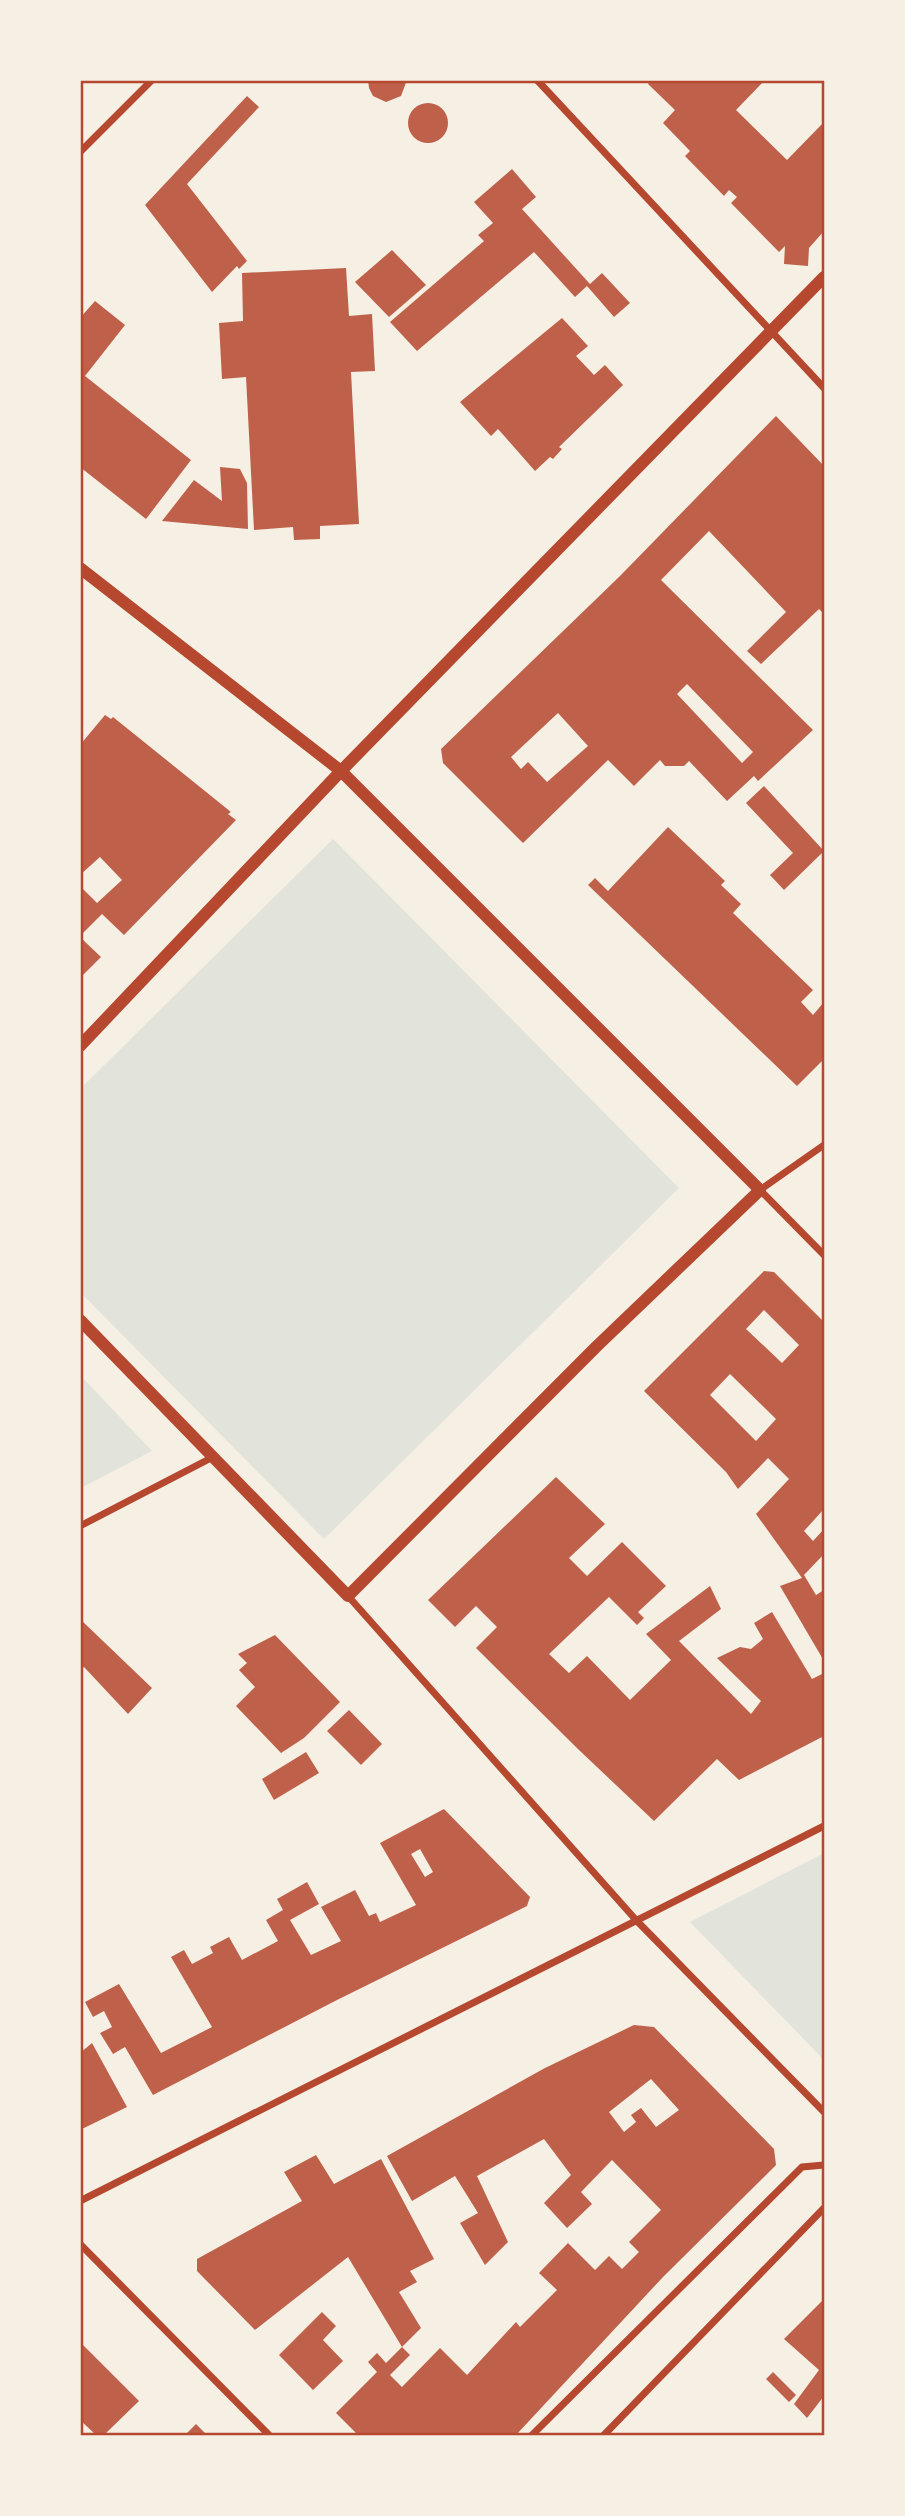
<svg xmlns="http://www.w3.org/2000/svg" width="905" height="2516" font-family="'Sofia Sans Condensed',sans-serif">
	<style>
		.green { fill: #e2e4dc }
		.building { fill: #bf614a; fill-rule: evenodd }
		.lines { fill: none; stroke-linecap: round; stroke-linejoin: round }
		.minor { stroke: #b5482f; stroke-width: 7 }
		.tertiary { stroke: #b5482f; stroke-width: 12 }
		.neatline { fill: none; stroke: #b5482f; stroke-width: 2.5 }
	</style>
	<rect width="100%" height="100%" fill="#f6efe4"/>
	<!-- green -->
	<path class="green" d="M333 839 679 1188 324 1539 81 1293 80 1089Z
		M81 1376 152 1451 81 1488H80Z
		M824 1853V2060L690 1922Z"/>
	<!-- building -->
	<path class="building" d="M368 80H407L401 96 386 102 373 96 369 88Z
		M651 80H765L736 110 787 160 824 122V231L809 248 808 266 784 264 785 246 779 252 731 203 737 197 729 190 724 196 685 156 690 151 663 123 675 110 648 84Z
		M247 96 259 107 187 184 247 261 239 269 237 266 212 292 145 205Z
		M408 123a20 20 0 1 1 40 0a20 20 0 1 1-40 0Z
		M512 169 536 197 522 209 590 284 602 273 630 303 614 317 587 286 575 297 534 252 417 351 390 322 484 241 478 235 493 223 474 202Z
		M392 250 426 285 389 317 355 282Z
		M346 268 349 316 372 314 375 371 351 372 359 524 320 526V539L294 540 293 527 254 530 246 377 222 379 219 323 243 321 242 273Z
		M95 301 125 325 85 376 191 460 146 519 80 467V318Z
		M562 318 588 346 576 356 594 375 605 365 623 385 559 447 562 449 553 459 550 457 535 471 498 429 491 436 460 402Z
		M776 416 824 466V614L819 609 761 664 747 651 786 612 709 531 661 580 813 730 758 781 754 776 727 801 689 761 684 766H665L660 760 634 786 608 760 523 843 443 763 441 749 620 576ZM687 684 753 752 742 763 677 694ZM558 713 588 746 547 782 528 762 521 769 511 757Z
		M220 467 240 469 247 483 248 529 162 521 194 480 222 501Z
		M105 715 111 719 113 717 231 812 228 814 236 820 124 935 102 914 80 936V886L97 903 122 880 100 857 80 875V745Z
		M764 786 824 851 784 890 770 875 793 853 746 803Z
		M668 827 725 881 721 885 741 904 733 913 813 990 801 1002 813 1015 824 1002V1059L797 1086 588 885 595 878 608 891Z
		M80 937 101 957 80 978Z
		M764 1271 774 1272 824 1322V1509L804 1531 813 1541 824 1529V1554L804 1575 816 1595 824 1590V1661L780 1586 802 1578 756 1514 789 1479 768 1458 738 1489 726 1472 644 1391ZM764 1310 799 1345 782 1363 746 1329ZM730 1374 776 1419 756 1441 710 1395Z
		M556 1477 605 1524 569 1558 587 1576 622 1542 666 1586 638 1612 644 1618 637 1625 609 1597 549 1654 569 1673 587 1656 630 1700 671 1660 646 1634 710 1586 721 1609 679 1641 751 1714 761 1701 717 1658 740 1647 751 1649 763 1639 754 1623 772 1612 812 1679 824 1673V1736L739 1780 717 1759 654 1821 579 1750 476 1648 497 1627 476 1606 455 1627 428 1600Z
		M80 1619 152 1688 128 1714 84 1667 80 1669Z
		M275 1635 340 1702 304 1738 281 1753 236 1706 255 1687 239 1670 247 1663 238 1654Z
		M349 1710 382 1744 361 1765 327 1731Z
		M306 1752 319 1773 274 1800 262 1779Z
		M444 1809 530 1897 527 1906 337 2000 153 2095 125 2047 113 2054 100 2033 112 2027 104 2011 93 2017 85 2002 119 1984 161 2053 212 2027 171 1957 184 1950 192 1964 213 1953 210 1947 229 1937 242 1960 278 1941 266 1920 283 1910 277 1899 307 1882 319 1904 290 1920 311 1955 341 1941 321 1907 355 1890 369 1916 376 1913 380 1922 416 1905 380 1843ZM420 1849 433 1872 425 1877 411 1854Z
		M634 2025 654 2027 774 2149 776 2165 663 2277 516 2435H358L336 2413 377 2372 368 2362 377 2353 386 2363 402 2347 410 2355 390 2375 402 2387 440 2348 467 2375 516 2322 520 2327 557 2290 539 2273 568 2243 595 2270 609 2256 622 2269 639 2252 629 2242 661 2210 612 2160 581 2192 592 2204 567 2228 544 2203 571 2175 544 2139 477 2176 508 2242 485 2265 460 2223 478 2213 455 2176 412 2201 387 2156 545 2068ZM651 2079 679 2110 656 2127 641 2108 631 2115 636 2122 624 2132 609 2112Z
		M92 2043 127 2107 84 2128H80V2053Z
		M316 2155 334 2184 381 2159 434 2259 410 2271 417 2282 399 2292 421 2328 402 2347 348 2257 255 2330 197 2271V2259L302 2201 284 2172Z
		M824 2299V2396L807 2418 794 2404 819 2370 784 2339Z
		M322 2312 336 2326 323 2340 343 2361 313 2390 279 2355Z
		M80 2342 139 2401 104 2435H96L80 2420Z
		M773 2372 796 2395 789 2402 766 2379Z
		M196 2424 207 2435H185Z"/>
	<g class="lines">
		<!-- minor -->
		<path class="minor" d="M537 80 824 388
			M80 152 152 80
			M824 1145 760 1190 824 1255
			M80 1526 213 1457
			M348 1596 636 1920 824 2112
			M80 2201 824 1826
			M80 2244 270 2436
			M531 2436 802 2167 824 2165
			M603 2436 824 2208"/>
		<!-- tertiary -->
		<path class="tertiary" d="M80 568 341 771 760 1190 597 1346 348 1596 80 1320
			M80 1046 341 771 824 277"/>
	</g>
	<!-- border -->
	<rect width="905" height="2516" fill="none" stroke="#f6efe4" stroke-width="164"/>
	<rect x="82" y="82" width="741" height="2352" class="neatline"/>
</svg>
